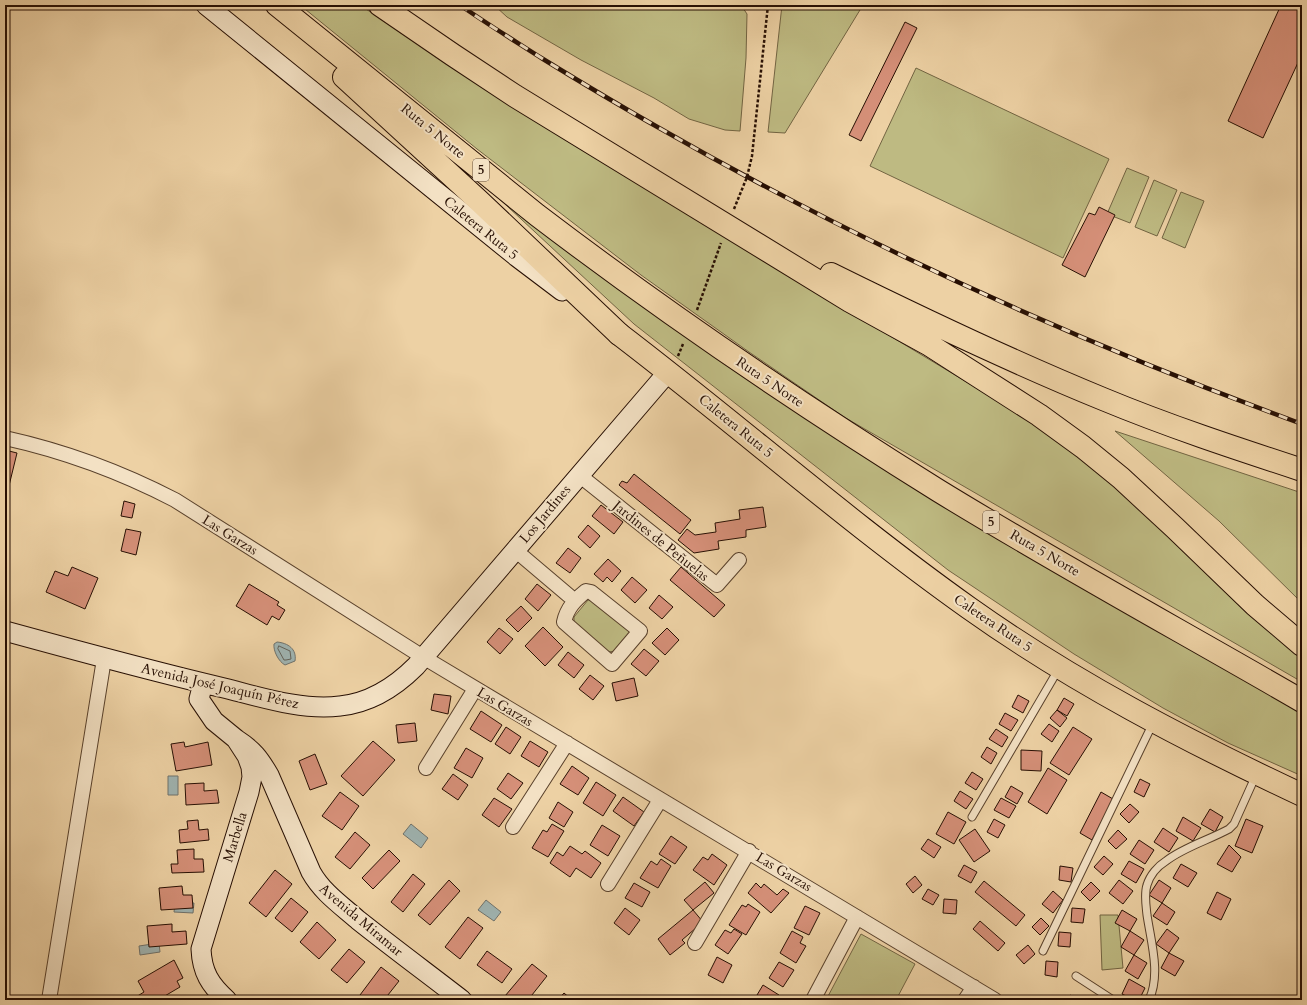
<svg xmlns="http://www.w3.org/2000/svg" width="1307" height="1005" font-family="Cardo,serif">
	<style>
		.green { fill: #beba82; stroke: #726442 }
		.water { fill: #9fb4b2; stroke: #6f726c }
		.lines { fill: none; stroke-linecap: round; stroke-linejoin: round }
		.shore { stroke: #63625a; stroke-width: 1 }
		.building { fill: #d69079; stroke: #270f03 }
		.lane-casing { stroke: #58402b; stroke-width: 9 }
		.street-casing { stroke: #58402b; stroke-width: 16 }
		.secondary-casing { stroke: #270f03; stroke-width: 21 }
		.primary-casing { stroke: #270f03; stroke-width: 24 }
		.highway-casing { stroke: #270f03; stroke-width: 24 }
		.path { stroke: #270f03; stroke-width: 2.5; stroke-dasharray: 3 2; stroke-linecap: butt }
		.lane { stroke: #f3e1c4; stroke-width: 7 }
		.street { stroke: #f3e1c4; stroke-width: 14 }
		.secondary { stroke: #f3e1c4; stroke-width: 19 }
		.primary { stroke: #edd1a4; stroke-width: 22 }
		.highway { stroke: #edd1a4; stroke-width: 22 }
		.rail-casing { stroke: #270f03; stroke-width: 4.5 }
		.rail { stroke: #f3e1c4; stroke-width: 3; stroke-dasharray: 9; stroke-linecap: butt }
		.labels { text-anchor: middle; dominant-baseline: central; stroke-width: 4; stroke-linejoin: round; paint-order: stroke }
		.shield { fill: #f3e1c4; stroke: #644e3d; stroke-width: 1 }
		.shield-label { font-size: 13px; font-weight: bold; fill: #270f03 }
		.street-label { font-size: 14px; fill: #270f03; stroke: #f3e1c4 }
	</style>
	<rect width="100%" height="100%" fill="#edd1a4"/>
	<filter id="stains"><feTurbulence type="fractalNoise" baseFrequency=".005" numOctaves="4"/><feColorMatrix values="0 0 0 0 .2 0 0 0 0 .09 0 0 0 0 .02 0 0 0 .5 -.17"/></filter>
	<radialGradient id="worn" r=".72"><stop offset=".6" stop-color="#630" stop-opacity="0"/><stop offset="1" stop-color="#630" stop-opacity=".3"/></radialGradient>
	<!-- green -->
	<path class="green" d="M300 5H360L466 76 872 325 1043 428 1083 454 1269 630 1302 659V682L844 417 749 352 641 275 477 149Z
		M494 5H741L747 14 746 58 740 131 725 130 689 119 654 98 581 60 507 17Z
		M782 5H863L785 133 768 132Z
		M916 68 1109 159 1063 258 870 166Z
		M1127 168 1149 177 1130 223 1107 214Z
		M479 180 690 337 1302 711V776L1228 743 1163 708 1074 654 948 570 634 324Z
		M1154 180 1177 190 1157 236 1135 227Z
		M1181 192 1204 201 1185 248 1162 238Z
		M1115 431 1302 493V603L1219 521Z
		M596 599 630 628V635L616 651 608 652 574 624V617L588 600Z
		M1100 915H1118L1123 968 1102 970Z
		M861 934 915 964 896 1000H826Z"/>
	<!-- water -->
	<path class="water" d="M277 642C288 643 297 649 295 661L285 665C279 662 273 651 274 644Z
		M168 776H178V795H168Z
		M411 824 428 838 421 848 403 834Z
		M486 900 501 912 494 921 478 910Z
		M175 903H194L193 913 174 912Z
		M159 943 160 952 140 955 139 946Z"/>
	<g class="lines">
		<!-- shore -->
		<path class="shore" d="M279 646 290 651 291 659 286 660H284L278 649Z"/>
	</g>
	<!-- building -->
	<path class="building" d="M1281 5H1302V54L1263 138 1228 121Z
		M905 22 917 28 861 141 849 135Z
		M1099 207 1115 215 1085 277 1062 265 1089 213 1095 215Z
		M5 450 17 453 6 498H5Z
		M634 474 691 520 680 534 619 485 622 481 627 483Z
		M124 501 135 504 132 518 121 516Z
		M601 505 623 522 614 534 592 516Z
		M763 507 766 527 746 530V537L718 541 719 549 694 553 678 540 687 529 695 535 716 532 715 523 740 519 739 510Z
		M588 525 600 536 590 548 578 537Z
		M126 529 141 532 136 555 121 551Z
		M568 548 581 558 570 573 556 563Z
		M608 559 621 571 612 582 607 577 603 582 594 574Z
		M72 567 98 578 85 609 46 592 55 571 68 576Z
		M681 567 725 605 714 617 670 580Z
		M632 577 647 590 635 603 621 590Z
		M249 584 279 602 277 605 285 610 279 620 272 616 267 625 236 606Z
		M537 584 551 595 538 611 525 599Z
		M659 595 673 607 662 619 649 608Z
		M521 606 532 618 518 632 506 620Z
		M543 627 563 647 545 666 525 646Z
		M499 628 513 639 500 654 487 642Z
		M667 628 679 640 665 655 652 643Z
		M644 649 659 661 646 676 631 664Z
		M568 652 584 665 574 678 558 665Z
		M590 675 604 686 593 700 579 689Z
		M634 678 638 696 616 701 612 683Z
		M434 694 451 696 448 714 431 710Z
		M1018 695 1029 701 1023 713 1012 707Z
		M1064 698 1074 704 1067 716 1057 710Z
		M1057 710 1067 718 1060 727 1050 718Z
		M481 711 502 725 491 742 470 729Z
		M1005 713 1018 720 1011 731 999 724Z
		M415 723 417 741 398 743 396 725Z
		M1049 724 1059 731 1052 742 1041 734Z
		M506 727 521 737 510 754 495 744Z
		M1073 727 1092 739 1069 775 1050 763Z
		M996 729 1008 737 1002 747 989 739Z
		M373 741 395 760 363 796 341 776Z
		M530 741 548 752 539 767 521 756Z
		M184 742 185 747 208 742 212 765 176 771 171 744Z
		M987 747 997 753 991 764 981 757Z
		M466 748 483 758 472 778 454 768Z
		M1021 750 1042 751 1041 771 1021 770Z
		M315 754 327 784 310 790 299 761Z
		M572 766 589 778 578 795 560 784Z
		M1048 768 1067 780 1047 814 1028 802Z
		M972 772 983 779 976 790 965 783Z
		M508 773 523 783 511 799 497 789Z
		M453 774 468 785 458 800 442 789Z
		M1140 779 1150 784 1144 797 1134 792Z
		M596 782 616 795 603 816 583 803Z
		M204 783V791L217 790 219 803 186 805 185 784Z
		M1011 786 1023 793 1017 804 1005 797Z
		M960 791 973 799 966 809 954 801Z
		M340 792 359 806 342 830 322 816Z
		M1101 792 1113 799 1092 840 1080 833Z
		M623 797 644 812 634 826 613 811Z
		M494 798 512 809 499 827 482 815Z
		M1001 798 1016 806 1009 818 994 810Z
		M558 802 573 812 564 827 549 818Z
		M1130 804 1139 812 1129 823 1120 814Z
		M1210 809 1223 817 1215 832 1201 824Z
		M948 812 966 822 954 844 936 834Z
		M1183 817 1201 828 1193 841 1176 831Z
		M994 819 1005 825 998 838 987 832Z
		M1246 819 1263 826 1252 853 1235 846Z
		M198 820 199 830 208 829 209 840 180 843 179 830 188 829 187 821Z
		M552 824 564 831 548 857 532 848 543 830 547 832Z
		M602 825 620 836 608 856 590 845Z
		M1163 828 1178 838 1169 852 1154 842Z
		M975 829 990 851 974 862 959 840Z
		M1118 830 1127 839 1116 849 1108 841Z
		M355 832 370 845 350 869 335 857Z
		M671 836 687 847 675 864 659 854Z
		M928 839 941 847 934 858 921 849Z
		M1139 840 1154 850 1145 864 1130 854Z
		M1229 845 1241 857 1232 872 1217 864Z
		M570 846 582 854 585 851 601 863 591 878 576 868 570 877 550 863 557 852 563 856Z
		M194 849V859H203L204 872 172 873 171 864H178L177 850Z
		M389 850 400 861 373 889 362 878Z
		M712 854 727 865 714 885 693 870 703 857 708 860Z
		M1104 856 1113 864 1103 875 1094 867Z
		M661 859 671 866 658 888 640 878 651 861 657 865Z
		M1129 861 1144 869 1136 883 1121 874Z
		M1181 864 1197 873 1188 887 1173 878Z
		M964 865 977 872 971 883 958 876Z
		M1060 866 1073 868 1071 882 1059 880Z
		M275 870 292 884 266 917 249 903Z
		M413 874 425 884 403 912 391 902Z
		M915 876 922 885 913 893 906 884Z
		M449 880 460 891 430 925 418 915Z
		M1119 880 1133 891 1123 904 1109 893Z
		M1159 880 1171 888 1162 903 1149 895Z
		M984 881 1025 915 1016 926 975 892Z
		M705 882 714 893 693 910 684 900Z
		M1091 882 1100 891 1090 901 1081 892Z
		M634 883 650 892 642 907 625 898Z
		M756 883 761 888 764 884 777 895 783 889 789 893 771 913 748 893Z
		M182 886 183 895H192L193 908 161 910 159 888Z
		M928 889 939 895 933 905 922 899Z
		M1053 891 1063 900 1053 913 1042 904Z
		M1217 892 1231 899 1221 920 1207 913Z
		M291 898 308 912 292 932 275 918Z
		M944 899 957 900 956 914 943 913Z
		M1162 903 1175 912 1167 925 1153 916Z
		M748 904 760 912 746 935 729 925 742 905 746 907Z
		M805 906 820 913 809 935 794 928Z
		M625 908 640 920 629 935 614 923Z
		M1072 908 1085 909 1083 923 1071 922Z
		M693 910 703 922 682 940 685 943 670 955 658 939Z
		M1122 910 1137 919 1130 931 1115 923Z
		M468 917 483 928 460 959 445 947Z
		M1041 918 1049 926 1040 935 1032 927Z
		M980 921 1005 943 998 951 973 929Z
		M317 922 336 940 319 959 300 942Z
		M172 924V932L186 931 187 944 149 947 147 926Z
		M734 929 742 934 728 954 715 945 725 930 731 933Z
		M1167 929 1179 938 1169 953 1156 944Z
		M792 931 803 937 800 943 806 946 796 963 780 953Z
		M1130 931 1144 940 1134 955 1121 947Z
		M1059 932 1071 933 1070 947 1058 946Z
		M1028 945 1035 954 1024 964 1016 955Z
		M349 949 365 962 347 983 331 970Z
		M487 951 512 969 502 983 477 965Z
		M1169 953 1184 961 1175 976 1161 968Z
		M1134 955 1147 963 1138 979 1125 971Z
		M717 957 732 965 723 983 708 975Z
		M174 960 183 978 177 981 180 987 158 1000H131L144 992 138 981Z
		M1046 961 1058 962 1057 977 1045 975Z
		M779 962 794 970 783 987 769 978Z
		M532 964 547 976 528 1000H509L505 996Z
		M381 967 399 981 384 1000H366L360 995Z
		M1129 979 1145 988 1139 1000H1134L1122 994Z
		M763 985 779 995 776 1000H754Z
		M564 993 572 1000H558Z
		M1070 995 1079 1000H1067Z
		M181 997 183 999 185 997 188 1000H177Z"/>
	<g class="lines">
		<!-- lane casing -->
		<g class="lane-casing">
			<path id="lane" d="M972 817 1058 670
				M1043 951 1153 723
				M1076 976 1113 1000
				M1149 1000C1161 974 1151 942 1147 915 1146 905 1144 894 1147 885 1150 875 1158 866 1166 861 1184 847 1209 840 1229 829L1234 824 1256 775"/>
		</g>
		<!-- street casing -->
		<g class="street-casing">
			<path id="street" d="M5 438C64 451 121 472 175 500L423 657 995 1000
				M579 475 717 585 739 560
				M515 550 574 600
				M586 591 591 592 640 631 612 664 564 622C567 608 575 600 586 591Z
				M426 768 475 689
				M513 827 567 743
				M608 884 660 800
				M695 943 749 851
				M49 1000 104 659
				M813 1000 857 917
				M965 1000 974 987"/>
		</g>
		<!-- secondary casing -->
		<g class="secondary-casing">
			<path id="secondary" d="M206 5 517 257 562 291
				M5 631C78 651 151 671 224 688 260 697 303 711 340 706 370 703 395 687 416 666L668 372
				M203 683 199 699 214 721 236 739 247 756 251 767 252 777 249 792 201 949C202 972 210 985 227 1000
				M236 739C253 750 259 758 269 775L311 872C322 892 341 905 358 920 392 947 427 973 462 1000"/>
		</g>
		<!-- primary casing -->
		<g class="primary-casing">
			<path id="primary" d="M619 334C737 424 848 522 969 608 1073 682 1187 741 1302 795"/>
		</g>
		<!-- highway casing -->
		<g class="highway-casing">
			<path id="highway" d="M277 5 537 215C667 314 801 405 939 491 1058 564 1181 631 1302 701
				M380 5 453 55 515 96 850 301 928 344 1039 415 1083 447 1121 478 1175 528 1255 605 1302 645
				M344 77 478 200 619 334
				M831 274C920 318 1010 361 1103 399 1168 426 1235 448 1302 470"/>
		</g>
		<!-- path -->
		<path class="path" d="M734 209 747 177 752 156 768 5
			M697 310 721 243
			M678 356 683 344"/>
		<!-- lane -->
		<use href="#lane" class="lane"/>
		<!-- street -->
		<use href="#street" class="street"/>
		<!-- secondary -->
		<use href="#secondary" class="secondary"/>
		<!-- primary -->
		<use href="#primary" class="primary"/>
		<!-- highway -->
		<use href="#highway" class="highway"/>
		<!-- rail casing -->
		<g class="rail-casing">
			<path id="rail" d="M460 5C487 24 515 41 543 59 582 83 622 107 661 129 865 246 1081 343 1302 424"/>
		</g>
		<!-- rail -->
		<use href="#rail" class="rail"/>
	</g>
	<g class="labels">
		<!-- shield labels -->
		<g class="shield">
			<rect x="473" y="159" width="16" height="22" rx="3"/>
			<rect x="983" y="511" width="16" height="22" rx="3"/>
		</g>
		<g class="shield-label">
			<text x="481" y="170">5</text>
			<text x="991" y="522">5</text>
		</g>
		<!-- street labels -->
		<g class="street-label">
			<text transform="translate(433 131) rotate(39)">Ruta 5 Norte</text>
			<text transform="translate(481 228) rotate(39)">Caletera Ruta 5</text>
			<text transform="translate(770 382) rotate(34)">Ruta 5 Norte</text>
			<text transform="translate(736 426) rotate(39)">Caletera Ruta 5</text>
			<text transform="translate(545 514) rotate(-50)">Los Jardines</text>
			<text transform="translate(230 535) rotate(32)">Las Garzas</text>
			<text transform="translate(661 541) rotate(39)">Jardines de Peñuelas</text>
			<text transform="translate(1045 553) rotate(30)">Ruta 5 Norte</text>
			<text transform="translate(993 623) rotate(34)">Caletera Ruta 5</text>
			<text transform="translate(220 686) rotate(13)">Avenida José Joaquín Pérez</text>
			<text transform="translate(505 707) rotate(31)">Las Garzas</text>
			<text transform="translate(235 837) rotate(-73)">Marbella</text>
			<text transform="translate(784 872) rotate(31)">Las Garzas</text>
			<text transform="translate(361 920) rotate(40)">Avenida Miramar</text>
		</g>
	</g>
	<!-- margin -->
	<rect width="1307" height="1005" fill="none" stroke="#edd1a4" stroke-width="20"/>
	<rect x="6" y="6" width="1295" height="993" fill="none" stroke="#270f03" stroke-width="2"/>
	<rect x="10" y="10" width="1287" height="985" fill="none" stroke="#270f03"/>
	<rect width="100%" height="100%" filter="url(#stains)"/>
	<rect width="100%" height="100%" fill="url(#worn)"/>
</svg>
